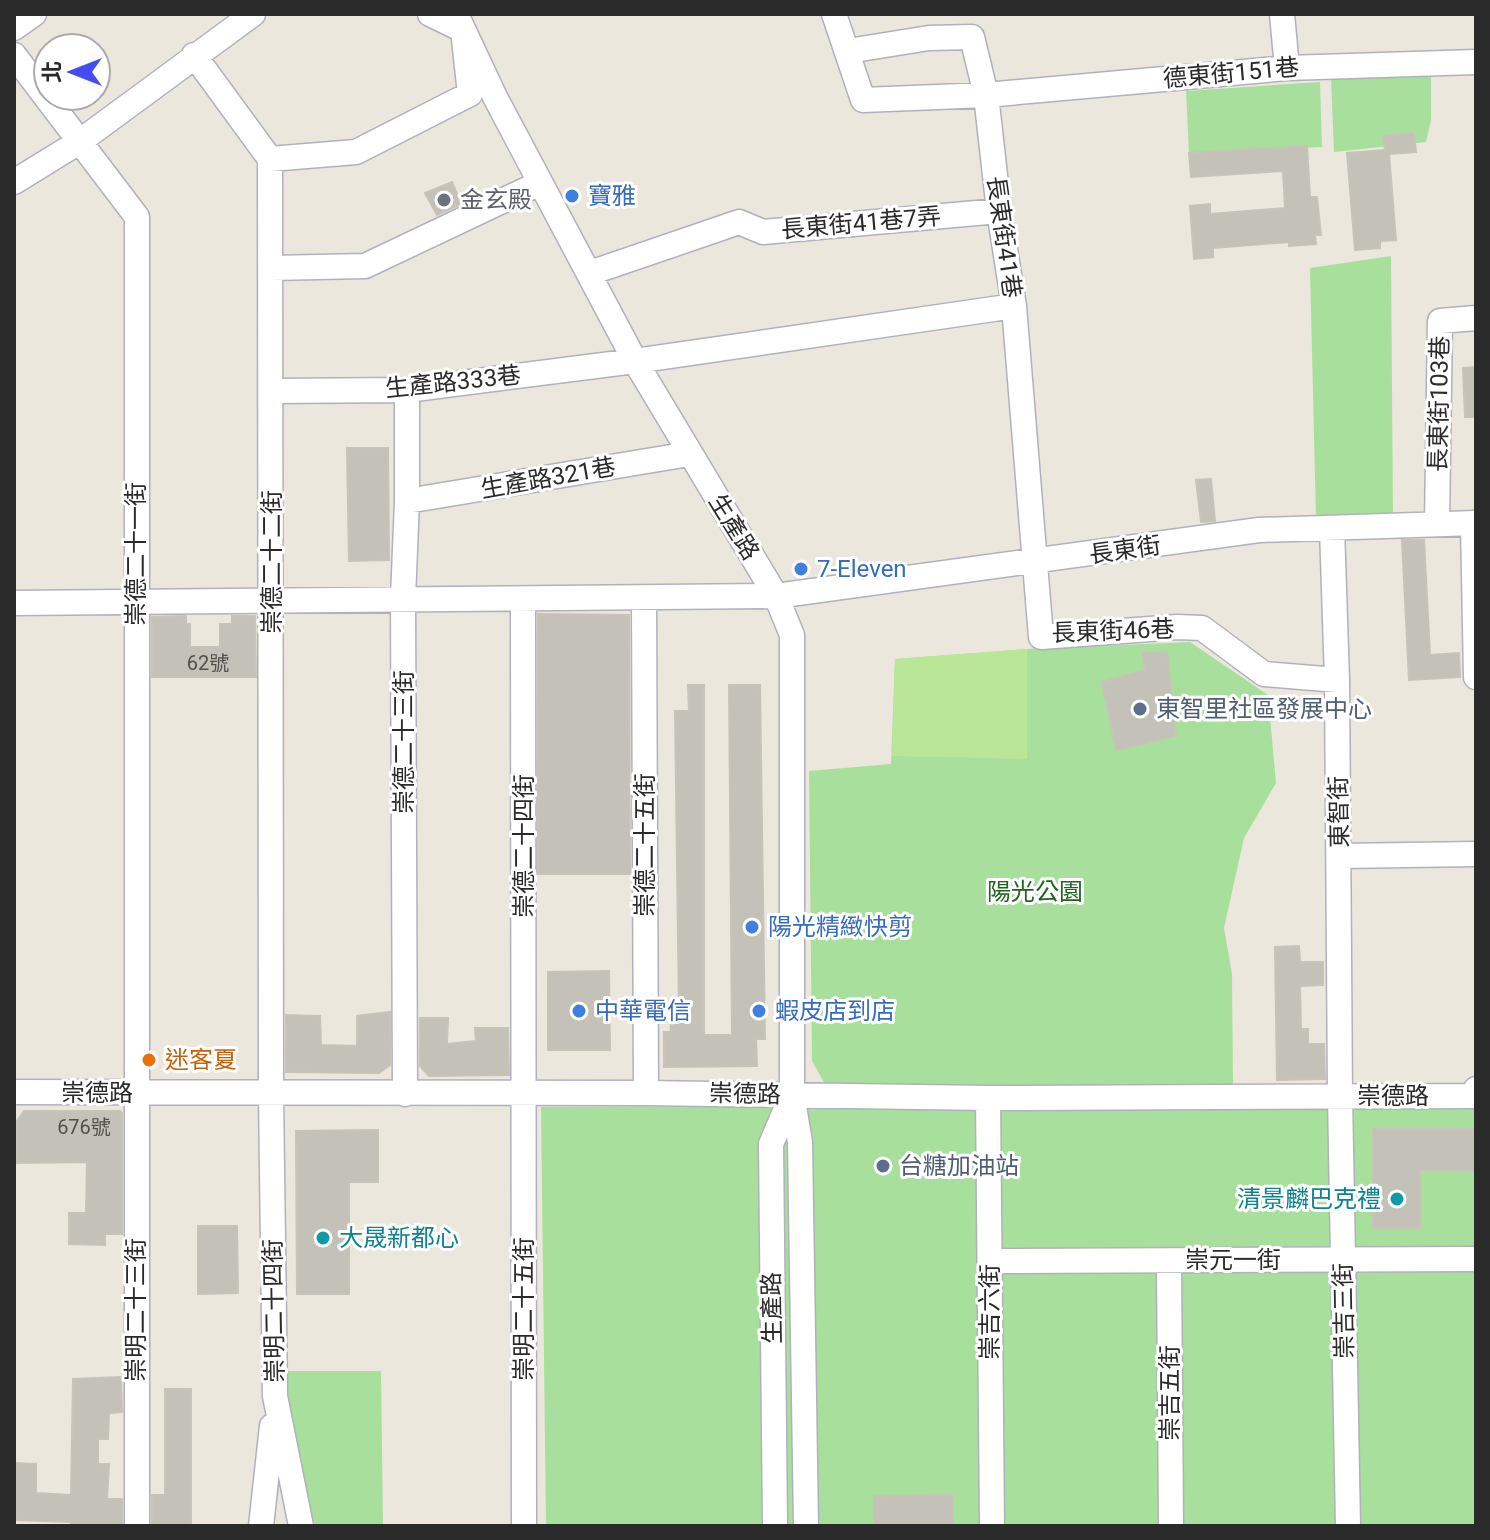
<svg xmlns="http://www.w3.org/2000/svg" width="1490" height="1540" font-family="Roboto,'Noto Sans TC',sans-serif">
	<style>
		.green { fill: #a9df9c }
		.pitch { fill: #bae698 }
		.building { fill: #c4c1b8; stroke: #c7c3b7; stroke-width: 2 }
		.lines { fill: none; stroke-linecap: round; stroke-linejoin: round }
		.minor-casing { stroke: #b0b1bd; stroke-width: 27 }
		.minor { stroke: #fff; stroke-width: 24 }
		.shop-dot { fill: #3f7fe0; stroke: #fff; stroke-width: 3 }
		.worship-dot { fill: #6b7280; stroke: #fff; stroke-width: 3 }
		.service-dot { fill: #5c6f8a; stroke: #fff; stroke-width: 3 }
		.food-dot { fill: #e8710a; stroke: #fff; stroke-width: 3 }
		.culture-dot { fill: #0f9aa8; stroke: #fff; stroke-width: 3 }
		.labels { text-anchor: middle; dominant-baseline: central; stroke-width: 6; stroke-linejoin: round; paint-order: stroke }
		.number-label { font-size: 20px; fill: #50504e }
		.street-label { font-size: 24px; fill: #2a2a2a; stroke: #fff }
		.shop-label { font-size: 24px; fill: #366cbe; stroke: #fff; text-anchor: start }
		.worship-label { font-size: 24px; fill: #5b616d; stroke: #fff; text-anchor: start }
		.service-label { font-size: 24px; fill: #4e5e75; stroke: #fff; text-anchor: start }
		.park-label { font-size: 24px; fill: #22631e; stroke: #fff }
		.food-label { font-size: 24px; fill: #c56008; stroke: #fff; text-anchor: start }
		.culture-label { font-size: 24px; fill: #0d838f; stroke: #fff; text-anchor: end }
	</style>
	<rect width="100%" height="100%" fill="#ebe7dd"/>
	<!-- green -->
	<path class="green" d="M1431 72V120L1426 142 1334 152 1331 79Z
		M1320 82 1322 147 1189 154 1186 91Z
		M1391 256 1393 518 1316 519 1310 268Z
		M1190 642 1268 695 1276 783 1244 838 1224 928 1232 974 1233 1086 825 1084 812 1061 809 771 891 764 895 659 1027 649Z
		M1476 1102V1526H546L541 1107Z
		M285 1371H381L383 1526H316L312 1516 292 1424Z"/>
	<!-- pitch -->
	<path class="pitch" d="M1027 649V759L892 756 895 659Z"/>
	<!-- building -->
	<path class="building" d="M1414 133 1416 152 1389 154 1396 240 1380 241V248L1355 250 1347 153 1385 150 1383 136Z
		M1307 146 1310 197H1317L1321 235H1315L1316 244 1289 246V242L1213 248V257L1194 259 1190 206 1210 204V214L1285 208 1283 171 1191 177 1189 153Z
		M452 182 461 204 437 215 425 193Z
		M1476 367V417H1465L1463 368Z
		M347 448H388L389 560 349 561Z
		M1211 479 1215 521 1201 522 1196 480Z
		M1402 540H1424L1430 655 1459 653 1460 677 1409 680Z
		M538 614 629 615 630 874H538Z
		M186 616V624H190V647H220V624H232V616H255L256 677H152V617Z
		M1167 652 1176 736 1116 750 1102 682 1145 670 1142 653Z
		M688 685H704V1035H732L729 685H760L765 1039H756L757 1066 664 1067V1032H671L670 1013H679L675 711H689Z
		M1299 946 1300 962H1323V985L1300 986 1301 1029H1308V1044H1324L1325 1079 1277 1080 1275 947Z
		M609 971 610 1050H548V972Z
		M390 1012V1065L379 1073 286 1072V1015L320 1016 321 1045 357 1046V1016Z
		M420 1018H448L447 1044 476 1041 475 1028H508L509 1075 429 1076 420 1066Z
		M24 1111H120L122 1113V1234H105V1245L69 1244V1213H86L87 1162 17 1163V1121Z
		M1373 1129H1476V1170H1420V1228H1373Z
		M378 1130V1182H349V1294H297L296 1131Z
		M198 1226H237L238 1293 198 1294Z
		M121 1377 122 1412 109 1413 108 1439H98V1464H109L107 1499H122V1526H71V1522L14 1520V1463L36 1464V1493L71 1495 73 1379Z
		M165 1389H191V1526H152V1495H165Z
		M952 1495 953 1526H874V1496Z"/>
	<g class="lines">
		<!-- minor casing -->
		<g class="minor-casing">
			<path id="minor" d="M456 14 495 97 635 361 776 596 792 635V1095L800 1142 806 1526
				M834 14 863 100 986 95 1287 68 1476 62
				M1282 14 1287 68
				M14 28 34 14
				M848 51 929 38 972 37 986 95 999 211 1014 306 1041 637 1177 627 1202 628 1264 674 1337 680
				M14 55 137 217V1526
				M194 55 270 159 271 1093 275 1396 301 1526
				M270 159 356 152 470 94 463 30 430 14
				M14 182 79 142 253 14
				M271 268 365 266 540 183
				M590 273 739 222 763 232 999 211
				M271 391 407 390 635 361 1014 306
				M407 501 689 454
				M1437 523 1440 321 1476 318
				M1473 523 1476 677
				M1332 528 1337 680 1340 1096 1348 1526
				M644 598 646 1093
				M523 599 524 1526
				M14 603 776 596 1259 530 1476 523
				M1339 856 1476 854
				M14 1092 646 1093 988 1098 1476 1096V1089
				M405 1094 403 598 407 501V390
				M988 1098 992 1526
				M990 1261 1476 1259
				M1169 1261 1171 1526
				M261 1526 272 1426
				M775 1526 771 1144 792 1095"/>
		</g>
		<!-- minor -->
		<use href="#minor" class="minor"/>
	</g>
	<!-- markers -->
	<g class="shop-dot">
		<circle cx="572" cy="196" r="8"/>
		<circle cx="801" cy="569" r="8"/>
		<circle cx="752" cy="927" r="8"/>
		<circle cx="579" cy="1011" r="8"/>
		<circle cx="759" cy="1011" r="8"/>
	</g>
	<circle class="worship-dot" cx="444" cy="200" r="8"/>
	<g class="service-dot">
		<circle cx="1140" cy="709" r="8"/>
		<circle cx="883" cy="1166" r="8"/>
	</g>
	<circle class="food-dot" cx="149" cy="1060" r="8"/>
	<g class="culture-dot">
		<circle cx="1397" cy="1199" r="8"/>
		<circle cx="323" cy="1238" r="8"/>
	</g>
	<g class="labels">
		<!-- number labels -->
		<g class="number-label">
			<text x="208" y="663">62號</text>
			<text x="84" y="1127">676號</text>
		</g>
		<!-- street labels -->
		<g class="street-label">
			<text transform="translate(1231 73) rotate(-5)">德東街151巷</text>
			<text transform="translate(861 223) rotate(-5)">長東街41巷7弄</text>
			<text transform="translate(1004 237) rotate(82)">長東街41巷</text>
			<text transform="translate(453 382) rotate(-6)">生產路333巷</text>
			<text transform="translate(1439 404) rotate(-89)">長東街103巷</text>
			<text transform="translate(548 478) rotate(-10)">生產路321巷</text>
			<text transform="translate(734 527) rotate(58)">生產路</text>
			<text transform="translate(1125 550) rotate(-8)">長東街</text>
			<text transform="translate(136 554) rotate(-90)">崇德二十一街</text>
			<text transform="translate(272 562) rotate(-90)">崇德二十二街</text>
			<text transform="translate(1113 631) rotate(-2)">長東街46巷</text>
			<text transform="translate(404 742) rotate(-90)">崇德二十三街</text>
			<text transform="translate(1339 812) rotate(-91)">東智街</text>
			<text transform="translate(645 845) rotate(-90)">崇德二十五街</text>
			<text transform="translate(524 846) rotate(-90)">崇德二十四街</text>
			<text x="97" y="1093">崇德路</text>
			<text transform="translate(745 1094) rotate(1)">崇德路</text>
			<text x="1393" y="1096">崇德路</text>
			<text x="1233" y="1260">崇元一街</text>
			<text transform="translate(772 1308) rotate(-91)">生產路</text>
			<text transform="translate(524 1309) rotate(-90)">崇明二十五街</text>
			<text transform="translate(136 1310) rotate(-90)">崇明二十三街</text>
			<text transform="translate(274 1311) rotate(-91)">崇明二十四街</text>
			<text transform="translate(1344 1311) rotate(-91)">崇吉三街</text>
			<text transform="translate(990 1312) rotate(-90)">崇吉六街</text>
			<text transform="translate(1170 1393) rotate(-90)">崇吉五街</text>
		</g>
		<!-- shop labels -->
		<g class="shop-label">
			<text x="588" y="196">寶雅</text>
			<text x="817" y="569">7-Eleven</text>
			<text x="768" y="927">陽光精緻快剪</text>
			<text x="595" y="1011">中華電信</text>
			<text x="775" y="1011">蝦皮店到店</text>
		</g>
		<!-- worship labels -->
		<g class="worship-label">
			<text x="460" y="200">金玄殿</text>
		</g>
		<!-- service labels -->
		<g class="service-label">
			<text x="1156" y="709">東智里社區發展中心</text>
			<text x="899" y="1166">台糖加油站</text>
		</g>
		<!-- park labels -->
		<g class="park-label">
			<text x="1035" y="892">陽光公園</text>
		</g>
		<!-- food labels -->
		<g class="food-label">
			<text x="165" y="1060">迷客夏</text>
		</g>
		<!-- culture labels -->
		<g class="culture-label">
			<text x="1381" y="1199">清景麟巴克禮</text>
			<text x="339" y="1238" text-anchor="start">大晟新都心</text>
		</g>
	</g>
	<!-- border -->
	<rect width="1490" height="1540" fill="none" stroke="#2a2a2a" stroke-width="32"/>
	<!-- north arrow -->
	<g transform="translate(72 72) rotate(270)"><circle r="38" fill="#ffffff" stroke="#aaaaaa" stroke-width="2"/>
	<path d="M0-6L14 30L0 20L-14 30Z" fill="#454cf0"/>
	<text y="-12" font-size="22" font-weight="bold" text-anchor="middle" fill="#2a2a2a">北</text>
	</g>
</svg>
